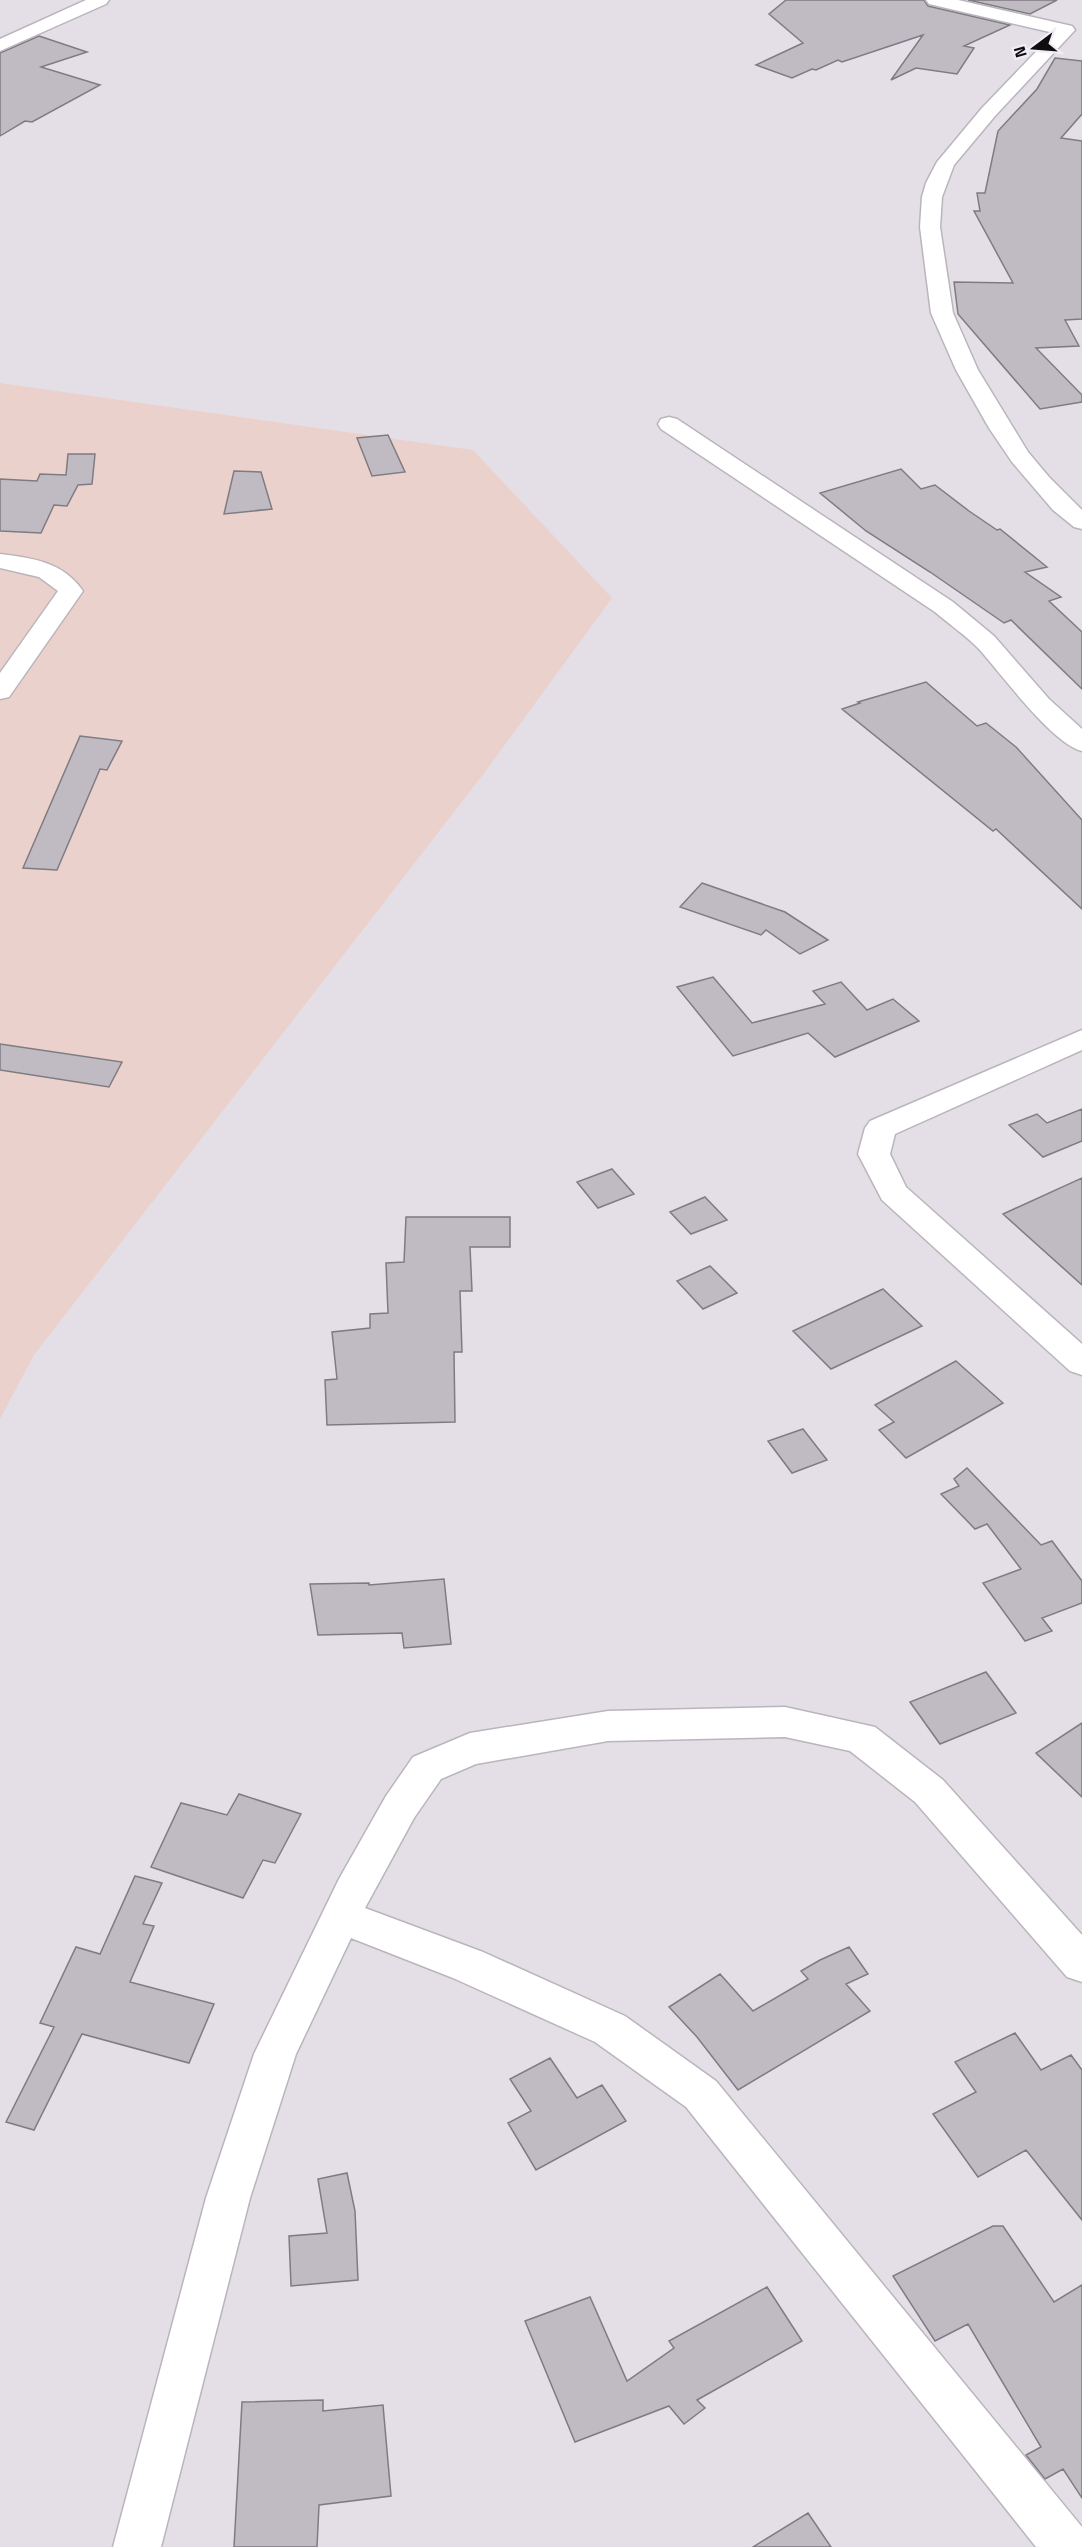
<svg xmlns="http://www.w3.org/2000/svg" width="1082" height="2547" font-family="'Titillium Web',sans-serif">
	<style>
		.industrial { fill: #ebd1cc }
		.building { fill: #c0bbc3; stroke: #7f7b82; stroke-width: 1.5 }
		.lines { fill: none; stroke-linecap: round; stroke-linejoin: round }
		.minor-casing { stroke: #bab5bd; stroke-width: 3 }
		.minor { fill: #fff; fill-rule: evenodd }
	</style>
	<rect width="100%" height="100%" fill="#e4dfe7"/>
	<!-- industrial -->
	<path class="industrial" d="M0 383 473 450 612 598 485 772 34 1355 0 1419Z"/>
	<!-- building -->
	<path class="building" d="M786 0H924L928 6 1010 25 964 46 974 48 957 74 916 68 891 80 923 35 842 62 838 60 816 70 812 69 792 78 756 65 803 43 769 14Z
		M968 0H1057L1030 14Z
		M39 36 87 52 41 67 100 85 32 122 25 121 0 136V53Z
		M1055 58 1082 61V114L1061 138 1082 141V319L1065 320 1079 346 1036 348 1082 395V402L1040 409 958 314 954 282 1013 283 974 211H980L977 193H985L998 131 1037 89Z
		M388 435 405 472 372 476 357 438Z
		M68 454H95L92 484 78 485 67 506 54 505 41 533 0 531V479L37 481 40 474 66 475Z
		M901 469 921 489 935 485 969 511 997 530 1000 529 1047 567 1025 572 1061 597 1049 601 1082 632V689L1011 620 1004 623 930 572 866 531 820 493Z
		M234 471 261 472 272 509 224 514Z
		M926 682 977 726 986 723 1016 747 1082 820V909L996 829 993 831 842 709 860 703 858 702Z
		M80 736 122 741 107 770 100 769 57 870 23 868Z
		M702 883 785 912 828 940 800 954 766 930 761 935 680 907Z
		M713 977 752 1023 825 1004 813 991 841 982 867 1010 893 999 919 1021 835 1057 808 1033 733 1056 677 987Z
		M0 1044 122 1062 109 1087 0 1070Z
		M1082 1109V1141L1043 1157 1009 1125 1037 1114 1047 1123Z
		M612 1169 634 1194 598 1208 577 1182Z
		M1082 1178V1285L1003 1214Z
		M705 1197 727 1220 691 1234 670 1212Z
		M406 1217H510V1247H470L472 1291H460L462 1352H454L455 1422 327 1425 325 1380 337 1379 332 1332 370 1328V1314L388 1313 386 1263 404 1262Z
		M710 1266 737 1293 703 1309 677 1281Z
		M883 1289 922 1326 831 1369 793 1331Z
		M956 1361 1003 1403 906 1458 879 1430 894 1422 875 1405Z
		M803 1429 827 1460 792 1473 768 1441Z
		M967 1468 1041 1545 1052 1541 1082 1581V1603L1042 1618 1052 1631 1025 1641 983 1583 1021 1569 987 1524 975 1529 941 1494 959 1486 954 1479Z
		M444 1579 451 1644 404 1648 402 1633 318 1635 310 1584 369 1583V1585Z
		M986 1672 1016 1713 940 1744 910 1702Z
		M1082 1723V1797L1036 1753Z
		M239 1794 301 1814 275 1863 263 1860 243 1898 151 1867 181 1803 227 1815Z
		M135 1876 162 1883 143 1924 154 1926 130 1982 214 2004 189 2063 82 2034 34 2130 6 2122 54 2027 40 2023 76 1947 100 1954Z
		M849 1947 868 1974 846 1984 870 2011 738 2090 697 2037 669 2007 720 1974 753 2011 808 1979 801 1971 820 1960Z
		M1015 2033 1041 2070 1071 2055 1082 2070V2220L1026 2150 978 2177 933 2114 976 2092 955 2062Z
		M550 2058 577 2098 602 2085 626 2121 536 2170 508 2123 531 2111 510 2079Z
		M347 2173 355 2211 358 2280 291 2286 289 2236 327 2233 318 2179Z
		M993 2226H1003L1054 2302 1082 2285V2498L1063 2469 1045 2479 1026 2455 1041 2447 968 2324 935 2341 893 2276Z
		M767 2287 802 2341 697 2400 705 2408 684 2424 669 2406 575 2442 525 2321 590 2297 627 2381 674 2348 669 2341Z
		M323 2400V2411L383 2405 391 2496 319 2505 317 2547H234L242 2402Z
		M808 2513 831 2547H753Z"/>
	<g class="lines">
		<!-- minor casing -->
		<g class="minor-casing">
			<path id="minor" d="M86 0H109L106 4 0 51V39Z
				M926 0H958L1072 26 1075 30 995 116 954 165 942 197 940 227 953 313 978 370 1028 452 1049 477 1082 510V529L1074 527 1053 510 1012 462 989 428 956 370 931 313 920 227 922 197 926 183 937 162 982 108 1054 33 929 4Z
				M669 417 677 419 953 602 994 636 1049 699 1082 729V751C1051 743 1001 673 978 648 965 635 949 624 935 612L661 429 658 424 661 419Z
				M0 554C33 558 63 562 83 591L9 697 0 699V673L58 591 39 577 0 568Z
				M1082 1030V1050L895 1134 890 1154 906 1187 1082 1344V1375L1070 1371 882 1200 858 1154 865 1128 870 1121Z
				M785 1707 875 1727 943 1780 1082 1935V1982L1067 1977 915 1802 850 1751 785 1737 608 1741 476 1764 441 1779 414 1818 365 1908 483 1952 625 2016 716 2081 1082 2527V2547H1036L686 2107 595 2042 453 1978 351 1938 296 2054 250 2198 161 2547H113L206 2198 254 2054 339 1879 386 1796 413 1757 470 1733 608 1711Z"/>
		</g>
		<!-- minor -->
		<use href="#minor" class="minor"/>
	</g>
	<!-- north arrow -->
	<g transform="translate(1034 48) rotate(254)" stroke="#f1edf5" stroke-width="4.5" paint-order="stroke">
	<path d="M0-4.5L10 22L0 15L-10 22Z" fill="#0e0d0f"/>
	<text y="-9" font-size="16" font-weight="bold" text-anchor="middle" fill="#0e0d0f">N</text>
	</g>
</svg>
